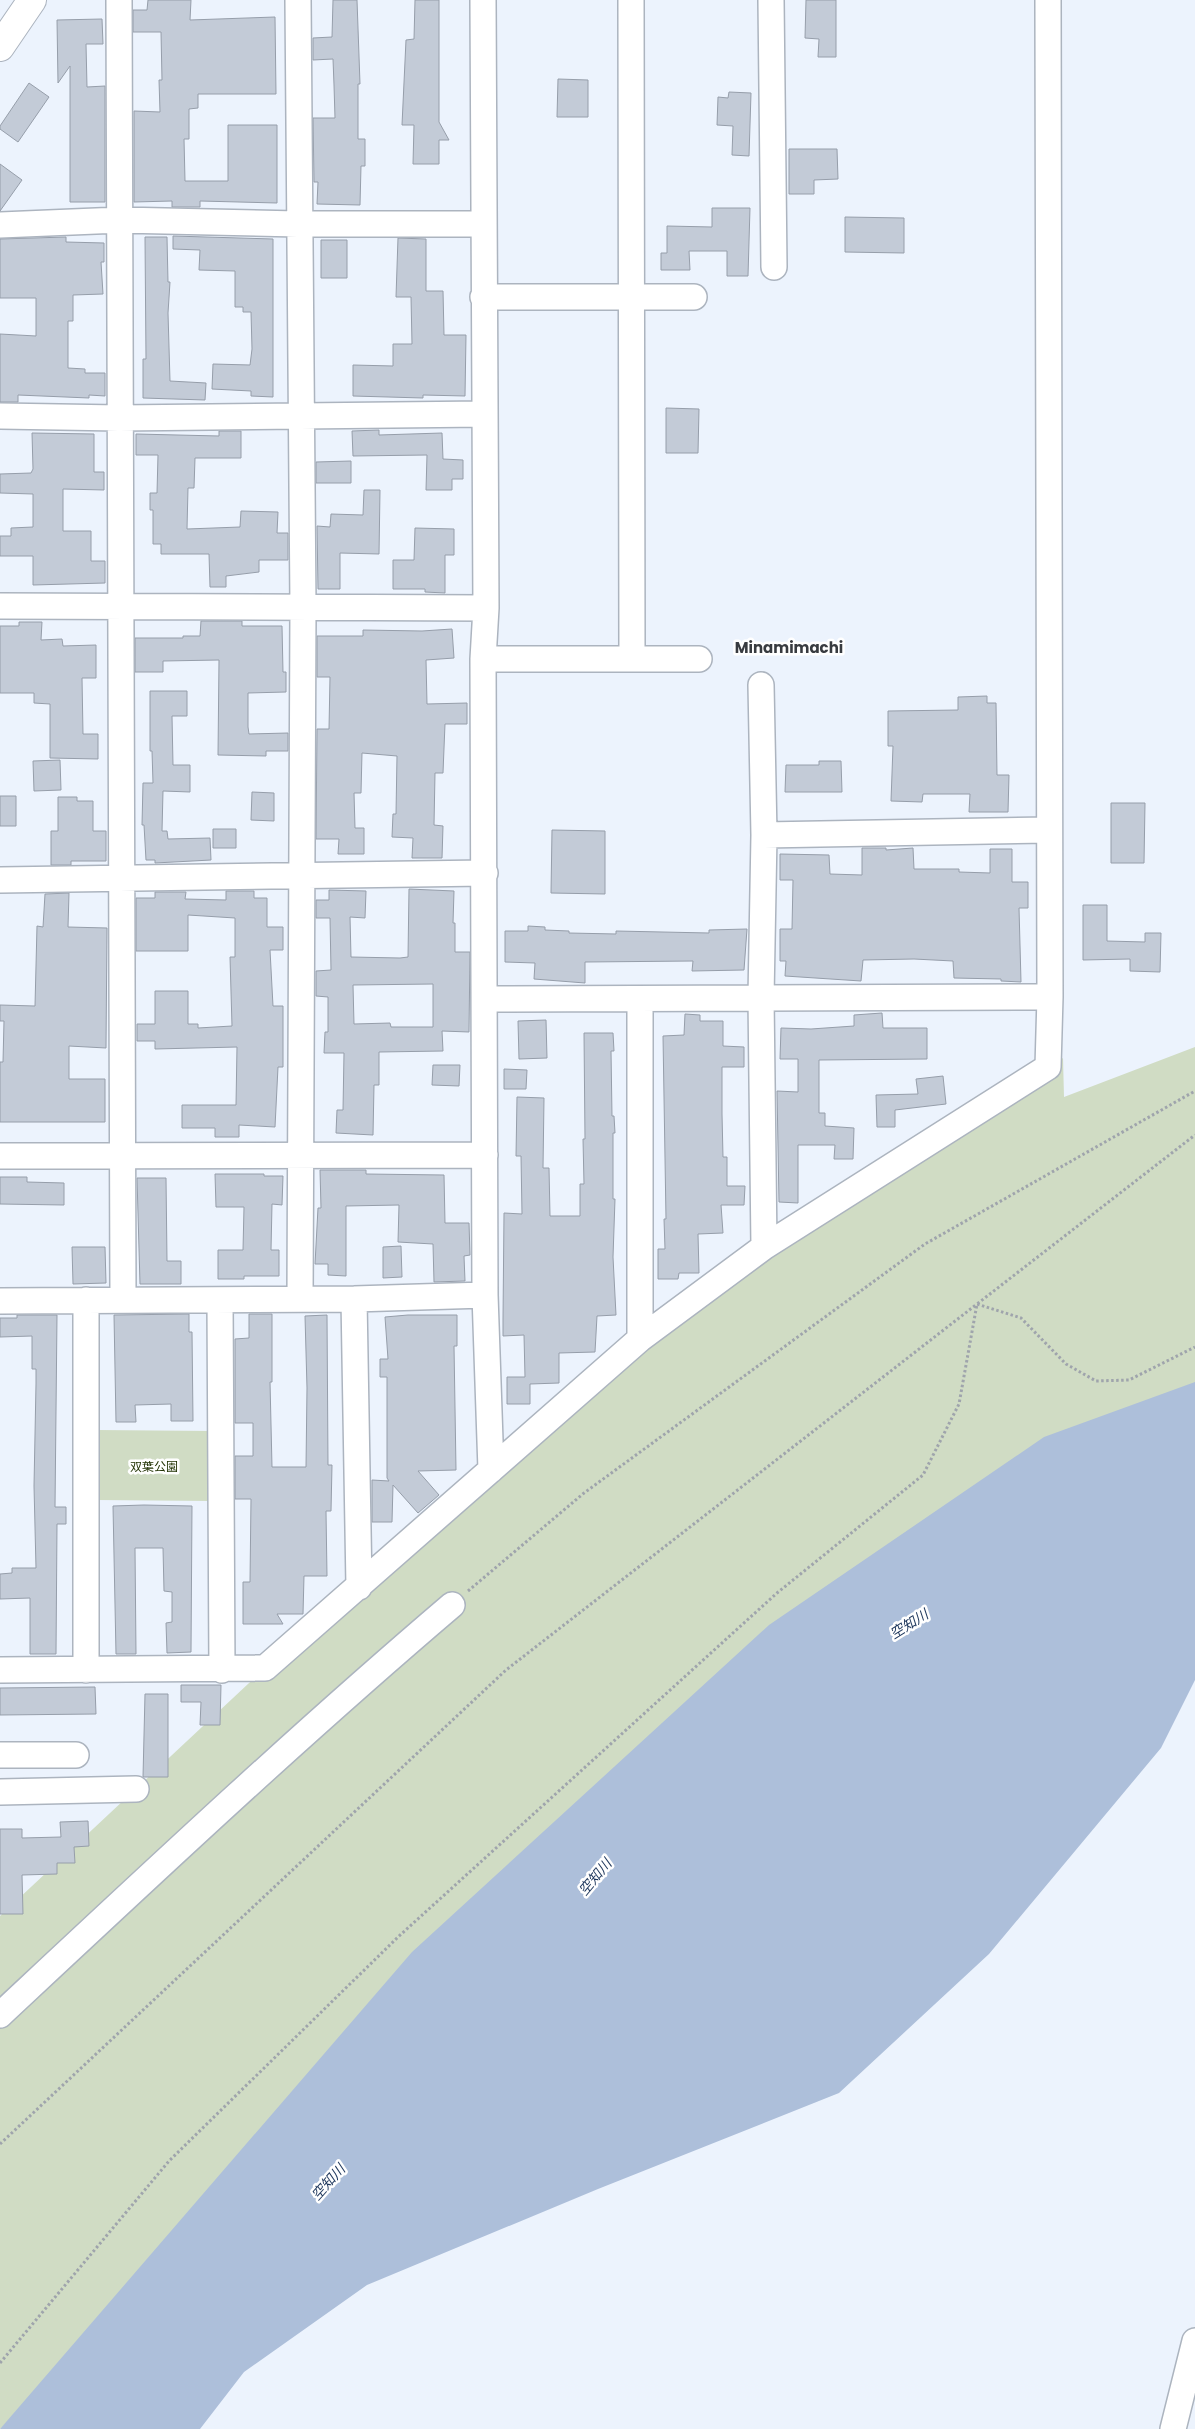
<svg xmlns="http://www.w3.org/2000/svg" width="1195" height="2429" font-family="Poppins,'Noto Sans JP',sans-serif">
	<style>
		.green { fill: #d0dcc4 }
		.water { fill: #adbfda }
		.building { fill: #c3cbd7; stroke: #969eaa; fill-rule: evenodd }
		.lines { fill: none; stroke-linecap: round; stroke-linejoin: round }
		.minor-casing { stroke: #acb4bf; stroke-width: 28 }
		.highway-casing { stroke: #acb4bf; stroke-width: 30 }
		.path { stroke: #9fa4ac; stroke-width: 3; stroke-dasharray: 2.5 2.5; stroke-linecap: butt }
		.minor { stroke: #fff; stroke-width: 25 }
		.highway { stroke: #fff; stroke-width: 28 }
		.labels { text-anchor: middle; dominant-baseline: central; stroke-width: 5; stroke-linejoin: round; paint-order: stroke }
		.park-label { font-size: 12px; fill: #213203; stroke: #fff }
		.water-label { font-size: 14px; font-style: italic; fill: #1e375c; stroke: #fff }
		.quarter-label { font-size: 15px; font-weight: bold; fill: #383b40; stroke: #fff }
	</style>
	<rect width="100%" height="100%" fill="#ecf3fd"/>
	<!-- green -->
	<path class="green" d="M1195 1047V1383L0 2429V1916L265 1668 491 1470 821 1211 1063 1058 1064 1097Z
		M96 1430 212 1431V1501L96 1500Z"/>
	<!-- water -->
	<path class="water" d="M1195 1382V1680L1161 1748 989 1954 839 2093 598 2189 367 2285 244 2372 200 2429H0L412 1952 769 1625 1044 1437Z"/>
	<!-- building -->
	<path class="building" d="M148 0H191L190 20 275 17 276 94H198V108L189 109V139H184L185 181H228V125H277V203L200 201V207H172V201L134 202V111L160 112 159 80H162L161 32H133V10H147Z
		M333 0H357L360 84H358V139H365V166H361L360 205 317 204 318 182H314L313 118H335L334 85 333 59 313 60V38L332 37Z
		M415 0H439V122L449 140H439V164H413L414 125H402L406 40 414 39Z
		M806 0H836V57H818L819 39 805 38Z
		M102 19 103 44H86L87 87 105 86V202H70V66L58 83 57 20Z
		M558 79 588 80V117H557Z
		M29 83 49 97 18 142 0 129V126Z
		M729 92 751 93 749 156 732 155 733 126 717 125 718 97 728 98Z
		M789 149H837L838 179 814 180V194H789Z
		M0 164 22 180 0 211Z
		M712 208H750L748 276H727V251H689L690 270H661V253H667V226L712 227Z
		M845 217 904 218V253L845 252Z
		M173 236 273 239V397L251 396V391L212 389 213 364 250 365 252 349 251 312H243V307H235V271L199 270 200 250 173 249Z
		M66 237V242L104 243V262H101L103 294 73 295V321H68V368L85 369V373H105V396L89 395V398L18 395V402H0V334L36 336V298H0V239Z
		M145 237H167L168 282H170L168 313 170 381 206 383 205 400 143 398V359H146Z
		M398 238 426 239V291H443L444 335H466L465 396 423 395V398L353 396V365L393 366V344H412L411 297H396Z
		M321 240H347V278H321Z
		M666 408 699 409 698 453H666Z
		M379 430V435L442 433 443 459 463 460V479H452V490H426L427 455 353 456 352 431Z
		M219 431H241V458H195L194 488H188L187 529 240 527 241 511 278 512 277 533H288V560H259V572L226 576V587H210L209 554H161V544H153V510H150V493H157L158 455H136V434L219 436Z
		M32 433 94 434V472H104V490L63 489V531H91V561H105V583L33 585V556H0V536H11V528L33 527V494L0 493V474L31 473 33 469Z
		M351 461V483H316V462Z
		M364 490H380L379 554 340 553V589H318L317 526 330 527 331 514 363 515Z
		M415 528 454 529V555H445V593L425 592V589H393V560H414Z
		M201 621H242V626H282L283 672H286V692L248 693V727L249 734 288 733V751H266V756L218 755 219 660 163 661V672H135V638H183V636H200Z
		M19 622H42L41 640 62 639 63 646 96 645V678H82L83 734H98V759L50 758V704L34 703V693H0V626H19Z
		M452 629 454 658 426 660 427 704 467 703V724H445L443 773H435L434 825 443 826 442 858H412L413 838 392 837 393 814H396L397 756 362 753 361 793H354L355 828H364V854H338L339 839H316L317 729H329L330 677H317V636H363V630L422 631Z
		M150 691H187V716H172L173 765H190V792L163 791 162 831H167L168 839 210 838 211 860 155 863V860H146L144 825H142L143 783H153L152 751H150Z
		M987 696V703H996L997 775H1009L1008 812H969L970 794H923L922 802 891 801 893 746H888V711L958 710V697Z
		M60 760 61 790 34 791 33 761Z
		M819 761H841L842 792H785L786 765H819Z
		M252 792 274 793V821L251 820Z
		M0 796H16V826H0Z
		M58 797H77V801H93V831H106V861H71V865H51V831H58Z
		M1111 803H1145L1144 863H1111Z
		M213 829H236V848H213Z
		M552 830 605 831V894L551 893Z
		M862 848H886V850L913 848 914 869H959V872L990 873V849H1012V882H1028V908H1019L1021 982 1001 981V979L954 978 953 961 914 959 863 960 861 981 785 976 786 961H780V929H792L793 880H780V854L829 855 830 874 862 875Z
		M409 889 454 891 453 923H455V952H470L469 1032 442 1031 443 1051 379 1052V1085H374L373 1135 336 1133 337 1110H343L344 1053H324L325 1032H328V997L316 996V971L331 970 330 918H316V900H329V890L366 891 365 918 350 917 351 957 400 958 408 957ZM433 984V1027H391L390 1023 354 1024 353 985Z
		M226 891H254V898H267V927H283V950H270L273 1006H283V1067H278L275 1127 239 1125V1137H215V1128H182V1105H236L237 1047 155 1049V1041H137V1024H155V991H188V1024H198V1028L232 1026 230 957H235V918L188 915V951H136V898H155V892H186L185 899 226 900Z
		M69 893 68 927 107 928 106 1048 69 1046V1079H105V1122H0V1062H3L4 1021H0V1005L35 1006 37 926 43 927 45 894Z
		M1083 905H1107V941L1145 942V933H1161L1160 972 1130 971V959L1083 960Z
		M528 926 545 927V930L569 931V933L616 934V931L709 933V930L747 929 744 970 692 971 693 961 585 962V983L534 979 535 963 505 962V931H528Z
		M882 1013 883 1028H927V1059L819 1060V1113H825V1126L854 1128 853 1159H834L835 1145H798V1203L779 1202 777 1091 798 1092V1059H780L781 1028 811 1029 854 1026V1015Z
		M685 1014 700 1015V1021H723V1046L744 1047V1067H722V1114L723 1157H727V1186H745L744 1205H721L723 1233 698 1234 699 1273H679L678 1279H658V1249H665L664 1219H666L663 1036 684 1035Z
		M546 1020 547 1058 519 1059 518 1021Z
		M584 1033H613L614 1051H611L612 1116H614L615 1133H613V1199H615L613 1257 616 1315 597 1316 595 1352 559 1353V1383L530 1384V1404H507V1377H525L524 1335 503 1336V1319L504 1213 522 1214 521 1156H516L517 1097 544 1098 543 1168H549L550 1216H580V1184H584L583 1139H585Z
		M433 1065H460L459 1086 432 1085Z
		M504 1069 527 1070 526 1089H504Z
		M943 1076 946 1104 895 1110V1127H877L876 1095 918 1094 916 1079Z
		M320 1170H366V1174L444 1175 445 1223H469L470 1255 464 1256 465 1281 434 1282 433 1244 398 1242 399 1205 346 1206V1276L328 1275V1264H315L318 1208H321Z
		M215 1174H264V1176H283L282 1205 272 1204 271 1250H279V1276H244V1279H218V1250H243L244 1207H216Z
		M0 1177H27V1182L64 1183V1205L0 1204Z
		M137 1178H166L167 1261H181V1284H140Z
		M401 1246 402 1277 383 1278V1247Z
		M72 1247H105L106 1283 73 1284Z
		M189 1314V1332H192L193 1421H171V1404L135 1405 136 1422H116L114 1315Z
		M249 1314H272V1382H270L272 1467H306L307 1388 305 1316 327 1315 328 1465H332L331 1511H326L327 1576H304L303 1614H277L283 1624H243V1582H250L251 1499H235V1456H253V1423H235V1339L249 1338Z
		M17 1315H57L55 1507H66V1524H57L56 1654H30V1598L0 1599V1574L12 1573V1568H36L34 1486 36 1384V1369H32V1336L0 1337V1318H17Z
		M408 1315H457V1346H454L456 1470 418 1471 439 1495 418 1513 393 1485 392 1522H372V1480L389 1481 387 1478V1377H380V1359H388L385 1317Z
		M144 1505 192 1506 191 1652 167 1653 166 1623 172 1622V1592L164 1591 163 1548H135L136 1654H116L113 1506Z
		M181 1685H221L220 1725H200L201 1702H181Z
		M95 1687 96 1714 0 1715V1688Z
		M145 1694H168V1777H143Z
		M88 1821 89 1846 74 1847 75 1863H57V1874L22 1875 23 1914H0V1829H22V1838L61 1837 60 1822Z"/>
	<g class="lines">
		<!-- minor casing -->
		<g class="minor-casing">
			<path id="minor" d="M119 0 123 1300
				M298 0 303 607 300 1299
				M483 0 486 608 483 659 485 1295 491 1470
				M631 0 632 658
				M771 0 774 267
				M0 225 120 220 298 224H483
				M483 297H694
				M0 416 119 418 484 414
				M0 606 486 608
				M483 659H699
				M761 685 764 835 761 997 764 1247
				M764 835 1048 830
				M0 880 485 873
				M485 999 1050 997
				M640 999V1339
				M0 1156 485 1155
				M354 1299 359 1587
				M86 1300V1670
				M0 1301 354 1299 485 1295
				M220 1301 222 1670
				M0 1670 265 1668 640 1339 764 1247 1048 1067 1050 997 1048 0
				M0 1755H76
				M0 1792 136 1789
				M0 2015C149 1876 297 1737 452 1605
				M1173 2429 1195 2341"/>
		</g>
		<!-- highway casing -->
		<g class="highway-casing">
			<path id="highway" d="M0 47 32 0"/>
		</g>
		<!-- path -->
		<path class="path" d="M468 1591 584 1493 925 1244 1195 1091
			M0 2144 506 1670 977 1304 1021 1318 1066 1364 1096 1381 1129 1380 1195 1347
			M0 2363 169 2161 398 1937 777 1593 923 1475 959 1404 977 1304 1195 1135"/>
		<!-- minor -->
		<use href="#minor" class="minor"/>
		<!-- highway -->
		<use href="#highway" class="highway"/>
	</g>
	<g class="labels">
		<!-- park labels -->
		<g class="park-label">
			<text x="154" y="1466">双葉公園</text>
		</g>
		<!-- water labels -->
		<g class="water-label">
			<text transform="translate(909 1624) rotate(-32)">空知川</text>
			<text transform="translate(595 1877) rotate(-50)">空知川</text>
			<text transform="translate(328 2182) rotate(-48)">空知川</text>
		</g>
		<!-- quarter labels -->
		<g class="quarter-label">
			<text x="789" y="647">Minamimachi</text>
		</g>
	</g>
</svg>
